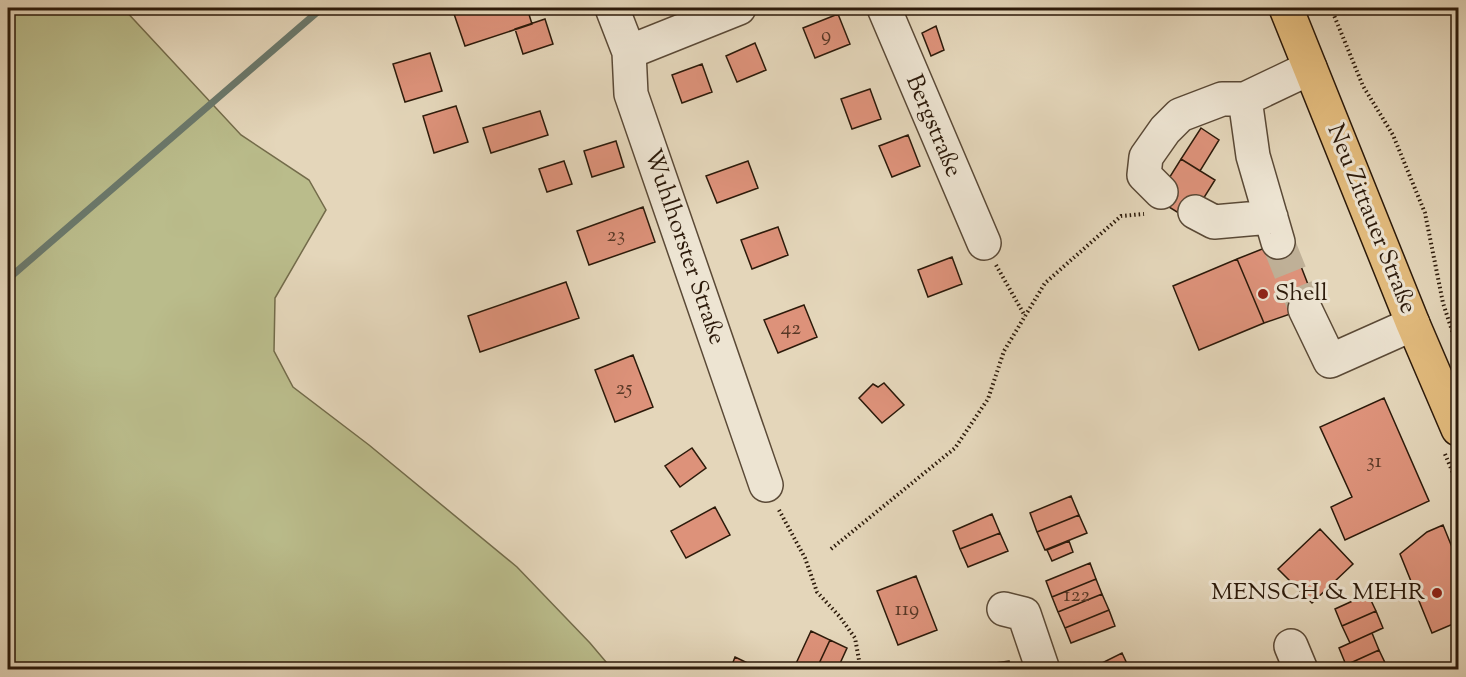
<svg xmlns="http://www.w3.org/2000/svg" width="1466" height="677" font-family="'Sorts Mill Goudy',serif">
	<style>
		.green { fill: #babc8b; stroke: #736b4a; stroke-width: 1.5 }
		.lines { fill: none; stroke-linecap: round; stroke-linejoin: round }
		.stream { stroke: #6b796c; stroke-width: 7 }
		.building { fill: #dd927a; stroke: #2c1a0a; stroke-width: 1.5 }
		.minor-tunnel { stroke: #bfb097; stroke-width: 33; stroke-dasharray: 33 16; stroke-linecap: butt }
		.minor-casing { stroke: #5a4936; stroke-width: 36 }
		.major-casing { stroke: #2c1a0a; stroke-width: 36 }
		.path { stroke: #2c1a0a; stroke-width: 4; stroke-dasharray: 1.5 3; stroke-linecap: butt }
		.minor { stroke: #ede4d2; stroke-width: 33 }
		.major { stroke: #e2bb7d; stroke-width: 33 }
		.poi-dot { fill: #8f2418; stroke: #ede4d2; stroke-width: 2 }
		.labels { text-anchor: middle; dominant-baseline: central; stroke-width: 6; stroke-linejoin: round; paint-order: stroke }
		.number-label { font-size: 21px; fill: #583826 }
		.street-label { font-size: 24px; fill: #2c1a0a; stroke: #ede4d2 }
		.poi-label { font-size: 24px; fill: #2c1a0a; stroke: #ede4d2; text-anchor: start }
	</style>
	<rect width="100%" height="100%" fill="#e4d6ba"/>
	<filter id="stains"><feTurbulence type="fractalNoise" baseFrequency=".00333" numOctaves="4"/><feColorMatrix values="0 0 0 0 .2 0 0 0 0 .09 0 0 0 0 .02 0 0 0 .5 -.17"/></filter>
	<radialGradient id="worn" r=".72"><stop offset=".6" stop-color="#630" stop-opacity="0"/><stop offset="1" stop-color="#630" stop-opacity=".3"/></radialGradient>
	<!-- green -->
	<path class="green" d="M8 8H123L241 135 309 180 326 210 275 298 274 351 293 387 369 445 517 567 590 643 612 669H8Z"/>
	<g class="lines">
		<!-- stream -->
		<path class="stream" d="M8 279 322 8"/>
	</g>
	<!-- building -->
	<path class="building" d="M464 8H527L532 24 465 46 453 11Z
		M838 14 850 44 815 58 803 28Z
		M545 19 553 44 523 54 515 29Z
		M936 26 944 50 931 56 922 33Z
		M755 43 766 70 737 82 726 56Z
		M430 53 442 91 405 102 393 64Z
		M702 64 712 92 682 103 672 75Z
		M870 89 881 119 852 129 841 99Z
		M456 106 468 142 434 153 423 116Z
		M540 111 548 135 491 153 483 128Z
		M1201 128 1219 140 1200 171 1181 159Z
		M908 135 920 166 892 177 879 146Z
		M616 141 624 167 592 177 584 151Z
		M1181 159 1215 180 1190 220 1156 199Z
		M564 161 572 184 547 192 539 169Z
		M748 161 758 188 717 203 706 176Z
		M643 207 655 242 589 265 577 231Z
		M778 227 788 255 752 269 741 240Z
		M1290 238 1316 305 1264 323 1237 259Z
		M952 257 962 284 928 297 918 270Z
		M1237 259 1264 323 1199 350 1173 286Z
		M566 282 579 318 480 352 468 316Z
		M804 305 817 337 778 353 764 320Z
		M633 355 653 407 615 422 595 370Z
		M884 383 904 405 882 423 859 398 873 384 878 387Z
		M1384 398 1429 501 1345 540 1331 507 1352 497 1320 427Z
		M692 448 706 468 680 487 665 466Z
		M1071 496 1079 515 1037 532 1030 513Z
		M715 507 730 535 686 558 671 531Z
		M992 514 1000 533 960 549 953 531Z
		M1079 515 1087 533 1045 550 1037 532Z
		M1443 525 1458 562V635L1453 624 1432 633 1400 554 1427 532Z
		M1320 529 1353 564 1312 603 1278 569Z
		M1000 533 1008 551 968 567 960 549Z
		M1069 541 1073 552 1052 561 1047 550Z
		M1090 563 1096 579 1052 597 1046 581Z
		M916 576 937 630 898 645 877 591Z
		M1096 579 1102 594 1058 612 1052 597Z
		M1102 594 1109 610 1065 628 1058 612Z
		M1368 594 1376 611 1342 626 1335 609Z
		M1109 610 1115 626 1071 643 1065 628Z
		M1376 611 1383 628 1350 643 1342 626Z
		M811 631 830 640 816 670H793Z
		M1372 633 1379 650 1346 665 1339 648Z
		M830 640 847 648 837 670H816Z
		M1379 650 1387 667 1381 670H1348L1346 665Z
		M1122 653 1129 668 1088 670Z
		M735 657 754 666 752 670H730Z
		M1009 661 1011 670H951V669Z"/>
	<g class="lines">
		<!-- minor-tunnel -->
		<path class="minor-tunnel" d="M1278 242 1305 309"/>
		<!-- minor casing -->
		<g class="minor-casing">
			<path id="minor" d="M612 8 629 52 631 94 766 485
				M884 8 984 243
				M629 52 739 8
				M1245 99 1253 156 1278 242
				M1161 192 1144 175 1146 157 1165 130 1180 115 1222 99H1245L1310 68
				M1195 212 1214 222 1271 217
				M1305 309 1330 361 1413 324
				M1004 609 1024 614 1043 670
				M1291 646 1301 670"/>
		</g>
		<!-- major casing -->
		<g class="major-casing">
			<path id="major" d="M1286 8 1413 324 1458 429"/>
		</g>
		<!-- path -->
		<path class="path" d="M1331 8 1363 86 1393 135 1425 213 1443 303 1458 349
			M996 265 1025 316
			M1445 454 1458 485
			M779 510 805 558 817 592 840 617 855 638 859 660 857 670
			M831 549 955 448 988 399 1004 351 1045 283 1121 216 1144 214"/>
		<!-- minor -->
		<use href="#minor" class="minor"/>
		<!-- major -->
		<use href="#major" class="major"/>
	</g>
	<!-- markers -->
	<g class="poi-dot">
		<circle cx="1263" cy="294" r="6"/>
		<circle cx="1437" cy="593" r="6"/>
	</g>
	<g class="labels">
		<!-- number labels -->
		<g class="number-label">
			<text x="826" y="36">9</text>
			<text x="616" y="236">23</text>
			<text x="791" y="329">42</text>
			<text x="624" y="389">25</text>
			<text x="1374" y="462">31</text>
			<text x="1077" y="596">122</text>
			<text x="907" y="610">119</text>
		</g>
		<!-- street labels -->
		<g class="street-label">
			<text transform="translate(933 126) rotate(67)">Bergstraße</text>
			<text transform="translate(1371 219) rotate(68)">Neu Zittauer Straße</text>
			<text transform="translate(684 247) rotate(71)">Wuhlhorster Straße</text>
		</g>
		<!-- poi labels -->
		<g class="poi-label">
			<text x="1275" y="294">Shell</text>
			<text x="1425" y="593" text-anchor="end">MENSCH &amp; MEHR</text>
		</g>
	</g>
	<!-- margin -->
	<rect width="1466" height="677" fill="none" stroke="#e4d6ba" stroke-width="30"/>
	<rect x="9" y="9" width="1448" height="659" fill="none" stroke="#2c1a0a" stroke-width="3"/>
	<rect x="15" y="15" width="1436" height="647" fill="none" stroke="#2c1a0a" stroke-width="1.5"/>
	<rect width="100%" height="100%" filter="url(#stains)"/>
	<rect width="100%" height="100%" fill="url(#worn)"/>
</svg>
